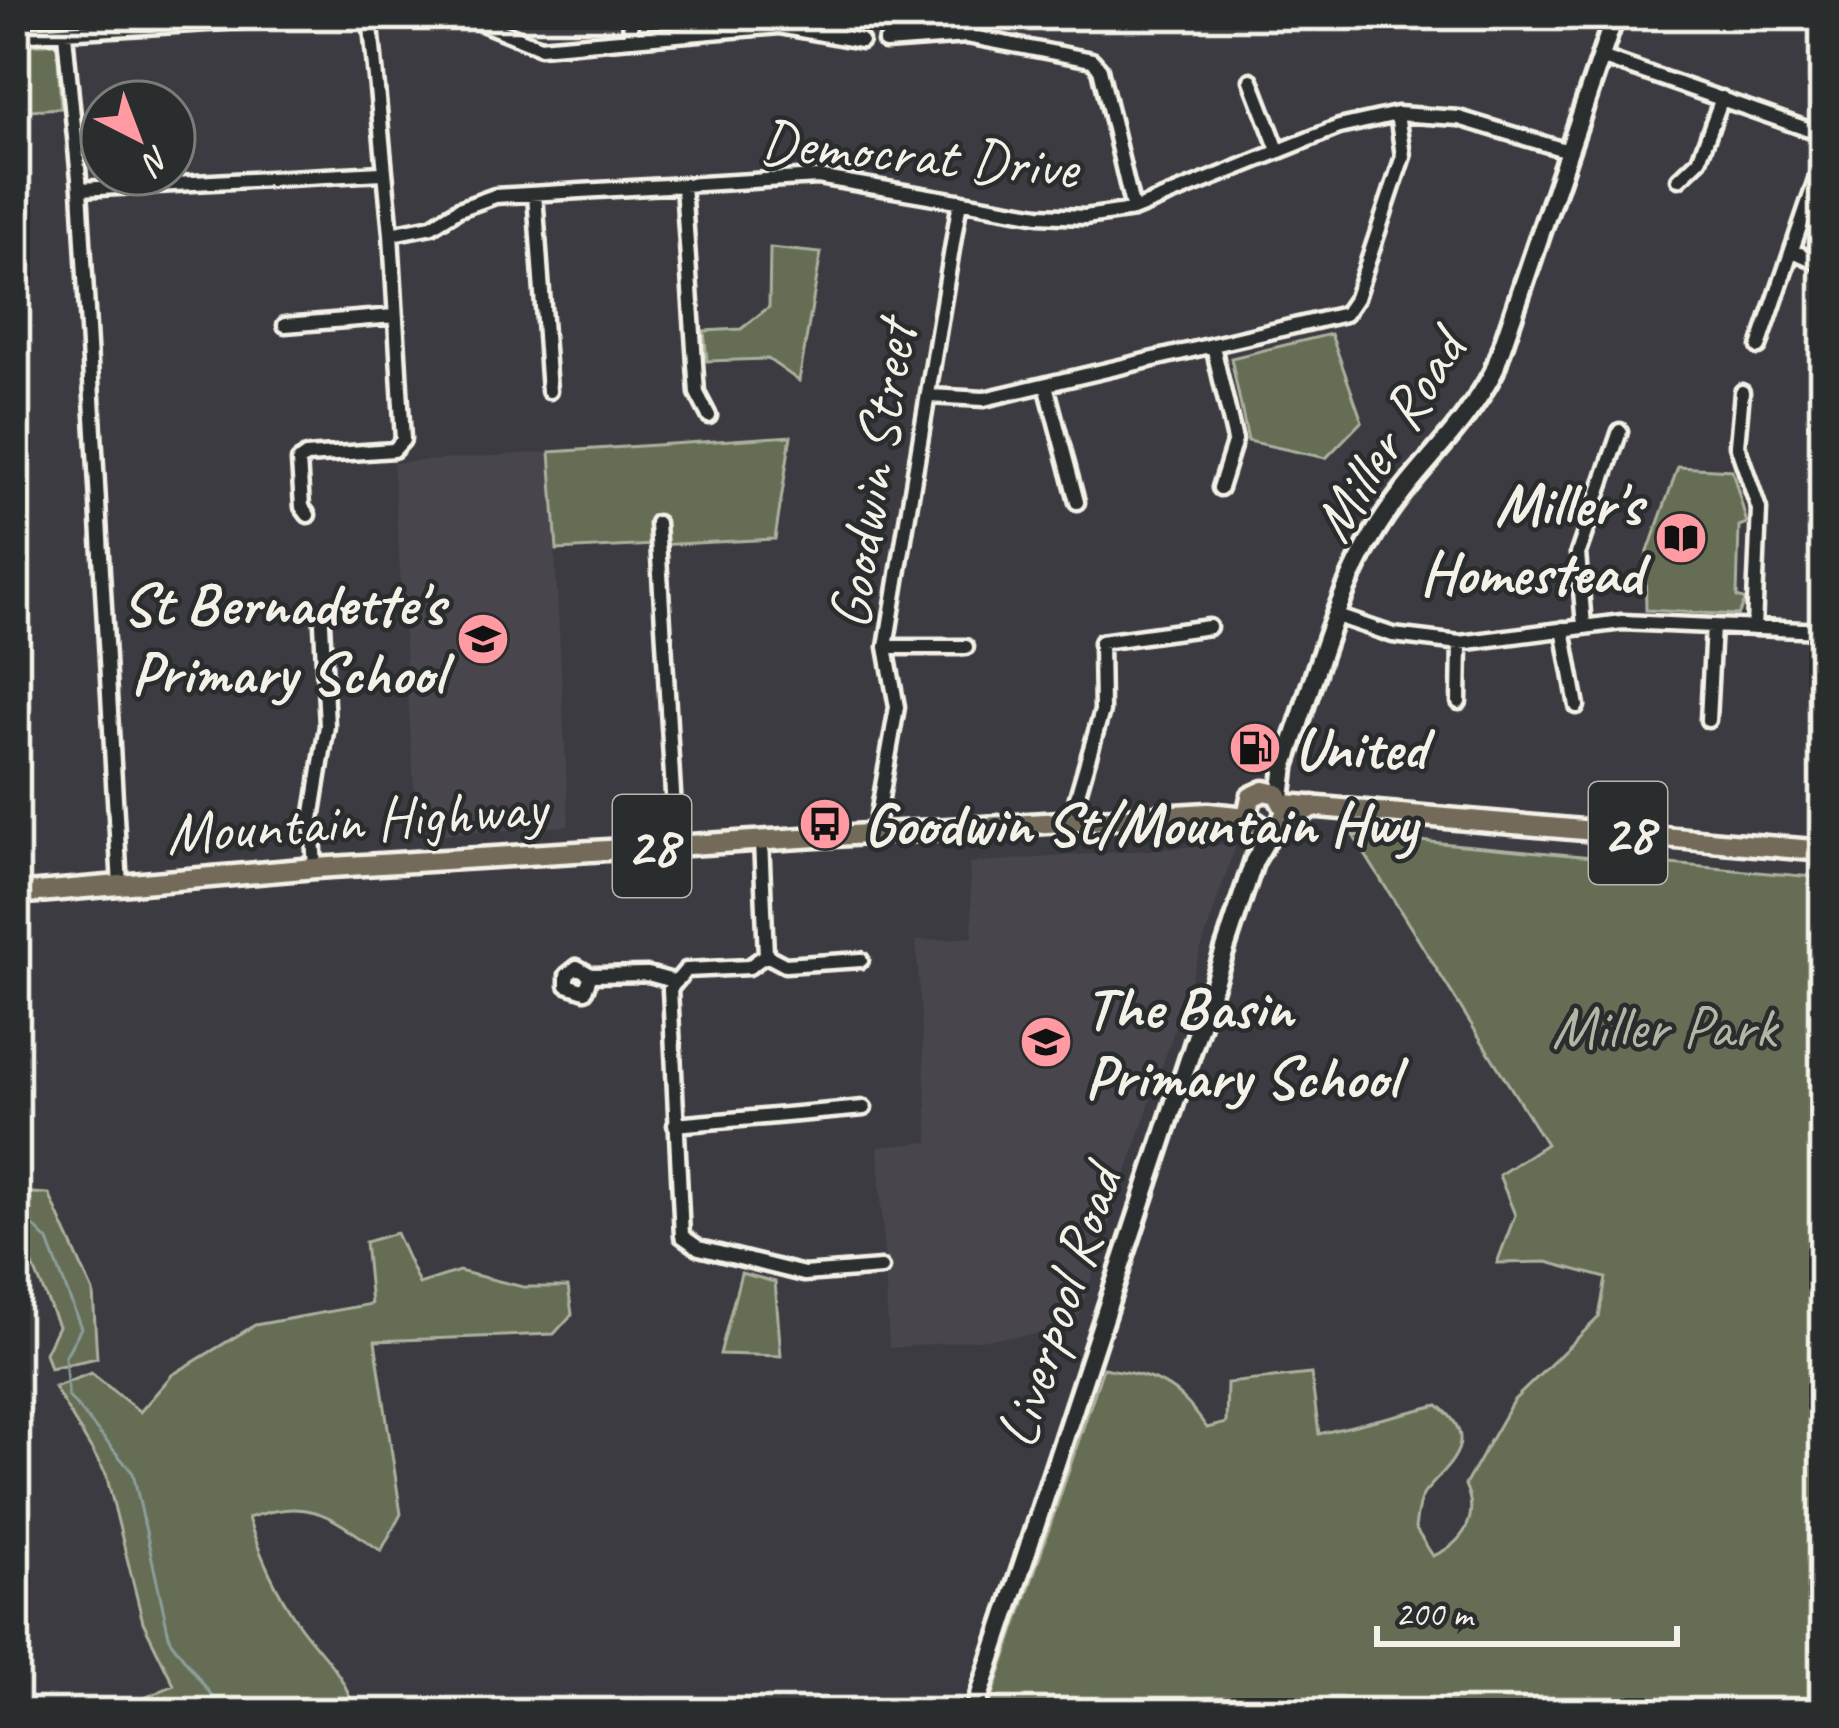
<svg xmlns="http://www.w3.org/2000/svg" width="1839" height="1728" font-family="Caveat,sans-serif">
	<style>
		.built { fill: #48454e }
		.green { fill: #656e54; stroke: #acb09e; stroke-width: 3 }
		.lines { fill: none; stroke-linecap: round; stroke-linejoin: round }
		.stream { stroke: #8c9e9c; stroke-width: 3 }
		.street-casing { stroke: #f4f1e8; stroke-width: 21 }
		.secondary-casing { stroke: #f4f1e8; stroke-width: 26 }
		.primary-casing { stroke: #f4f1e8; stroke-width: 27 }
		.street { stroke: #2a2d2e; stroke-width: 12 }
		.secondary { stroke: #2a2d2e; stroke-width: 16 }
		.primary { stroke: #736b5a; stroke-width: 18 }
		.labels { text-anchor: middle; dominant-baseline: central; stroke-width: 9; stroke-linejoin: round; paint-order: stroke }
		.shield { fill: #2a2d2e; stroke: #b7b6b0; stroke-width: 3 }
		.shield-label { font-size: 57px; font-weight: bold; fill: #f4f1e8 }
		.street-label { font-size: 60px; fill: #f4f1e8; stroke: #2a2d2e }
		.poi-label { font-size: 60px; font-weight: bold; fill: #f4f1e8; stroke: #2a2d2e; text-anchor: start }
		.park-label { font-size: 60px; fill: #b4b6a5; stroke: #2a2d2e }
	</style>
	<rect width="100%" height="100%" fill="#3c3b41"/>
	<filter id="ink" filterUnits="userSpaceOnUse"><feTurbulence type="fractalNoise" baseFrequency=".00833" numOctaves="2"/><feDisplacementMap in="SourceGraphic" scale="24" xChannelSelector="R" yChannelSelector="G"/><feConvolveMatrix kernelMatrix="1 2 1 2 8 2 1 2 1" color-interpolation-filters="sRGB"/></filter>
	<g filter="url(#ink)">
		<!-- built -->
		<path class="built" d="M550 452 569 826 417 836 393 463Z
			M1228 844 1235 847 1074 1331 889 1348 878 1147 929 1142 916 941 973 937 969 863Z"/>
		<!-- green -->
		<path class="green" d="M57 43 61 108 15 111V46Z
			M770 248 821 253 799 381 768 359 707 361 704 331 741 329 769 307Z
			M1331 334 1362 421 1326 458 1248 441 1231 358Z
			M791 436 775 539 557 550 550 452Z
			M1678 467 1732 470 1747 523 1739 526 1737 597 1746 600 1738 615 1646 610 1645 560Z
			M1353 835 1824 878V1136L1812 1267 1824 1272V1713H987L1103 1368C1157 1377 1175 1382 1207 1428L1226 1423 1227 1383 1311 1374 1319 1434 1438 1405C1482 1440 1451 1462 1426 1491 1418 1500 1417 1516 1415 1528L1433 1556C1464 1543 1480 1517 1465 1485L1513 1401 1599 1317 1606 1278 1547 1262 1497 1263 1515 1215 1499 1175 1546 1144Z
			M15 1192 49 1194 93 1292 97 1358 50 1368 45 1353 58 1326 22 1239 15 1238Z
			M396 1233 419 1284 459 1271 523 1287H568L572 1314 554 1334 375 1341 401 1514 381 1551C329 1515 310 1497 248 1518 260 1555 276 1591 298 1623 317 1651 352 1679 352 1713H110L174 1685 143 1622 106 1474 54 1387 91 1373 140 1412 172 1375 255 1325 371 1304 365 1242Z
			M741 1273 775 1282 781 1356 720 1354Z"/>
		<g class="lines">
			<!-- stream -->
			<path class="stream" d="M15 1207 48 1241 81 1328 65 1357 68 1396 133 1473 170 1640 225 1713"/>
			<!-- street casing -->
			<g class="street-casing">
				<path id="street" d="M366 15 467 17 540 47 779 26 861 41
					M629 15 632 38
					M65 34 80 189 120 886
					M15 35 337 15
					M885 42 967 36 1092 60 1100 69 1133 210
					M1601 57 1824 135
					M1251 80 1278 150
					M1679 179 1699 160 1722 98
					M683 185 697 393 709 416
					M80 189 382 173
					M535 194 549 391
					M391 234 432 226 459 209 495 196 818 177 1039 215 1085 217 1133 210 1339 127 1397 114 1459 118 1568 151
					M1793 251 1824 265
					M285 325 394 316
					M1213 346 1235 440 1220 488
					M1759 347 1824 156
					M1046 385 1077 502
					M1742 392 1737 445 1759 509 1754 628
					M929 396 984 399 1345 314 1356 298 1403 156 1397 114
					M308 515 302 507 299 461 306 456 394 450 403 440 391 234 370 16
					M657 523 676 844
					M1337 616 1393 635 1460 643 1622 622 1824 631
					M1584 626 1578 553 1620 431
					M1563 629 1577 706
					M886 647H966
					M1459 702 1460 643
					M1708 720 1713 626
					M1078 820 1077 797 1102 711 1101 642 1209 627
					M875 832 897 707 886 647 960 201
					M761 840 766 955 749 967 686 970 670 989 682 1236 699 1248 804 1274 881 1268
					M315 868 312 819 327 726 322 623
					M766 955 785 965 861 960
					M591 975 585 991 567 985V975L577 967 591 975 648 974 673 981
					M675 1125 864 1108"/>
			</g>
			<!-- secondary casing -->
			<g class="secondary-casing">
				<path id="secondary" d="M1281 798 1285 765C1313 686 1334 596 1379 525 1415 468 1461 434 1494 371L1615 15
					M974 1713 1254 861 1273 829"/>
			</g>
			<!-- primary casing -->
			<g class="primary-casing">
				<path id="primary" d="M1285 804 1824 851
					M1281 823 1286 811 1277 794 1264 791 1251 797 1247 817 1266 830 1273 829 1314 806
					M15 894 315 868 1208 813 1247 817"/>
			</g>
			<!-- street -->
			<use href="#street" class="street"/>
			<!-- secondary -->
			<use href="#secondary" class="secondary"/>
			<!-- primary -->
			<use href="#primary" class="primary"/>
		</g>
	</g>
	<!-- icons -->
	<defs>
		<g id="library-disc" transform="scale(2.7)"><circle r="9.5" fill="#ff9aa2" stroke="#2a2d2e"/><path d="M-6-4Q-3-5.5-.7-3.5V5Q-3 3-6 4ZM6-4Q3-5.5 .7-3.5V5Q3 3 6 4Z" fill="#111"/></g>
		<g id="school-disc" transform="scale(2.7)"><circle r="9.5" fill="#ff9aa2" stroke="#2a2d2e"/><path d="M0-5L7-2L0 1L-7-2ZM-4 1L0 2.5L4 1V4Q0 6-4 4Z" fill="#111"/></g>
		<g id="fuel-disc" transform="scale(2.7)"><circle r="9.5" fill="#ff9aa2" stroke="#2a2d2e"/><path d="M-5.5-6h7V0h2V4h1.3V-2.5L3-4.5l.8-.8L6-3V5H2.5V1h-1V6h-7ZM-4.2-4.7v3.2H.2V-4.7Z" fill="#111"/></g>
		<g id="bus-disc" transform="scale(2.7)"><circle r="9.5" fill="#ff9aa2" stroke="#2a2d2e"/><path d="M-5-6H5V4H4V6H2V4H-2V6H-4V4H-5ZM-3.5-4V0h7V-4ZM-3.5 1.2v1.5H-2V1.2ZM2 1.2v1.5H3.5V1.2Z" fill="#111"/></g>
	</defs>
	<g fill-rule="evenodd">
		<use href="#library-disc" x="1681" y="538"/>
		<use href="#school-disc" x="483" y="639"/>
		<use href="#fuel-disc" x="1255" y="748"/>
		<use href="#bus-disc" x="825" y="824"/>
		<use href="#school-disc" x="1046" y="1042"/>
	</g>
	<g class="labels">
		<!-- shield labels -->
		<g class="shield">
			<rect x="1589" y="782" width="78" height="102" rx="9"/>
			<rect x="613" y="795" width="78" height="102" rx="9"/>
		</g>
		<g class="shield-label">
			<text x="1628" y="833">28</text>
			<text x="652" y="846">28</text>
		</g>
		<!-- street labels -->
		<g class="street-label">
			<text transform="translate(919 154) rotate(5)">Democrat Drive</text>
			<text transform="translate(1388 436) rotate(-58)">Miller Road</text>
			<text transform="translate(872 475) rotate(-81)">Goodwin Street</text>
			<text transform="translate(356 820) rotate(-4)">Mountain Highway</text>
			<text transform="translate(1058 1307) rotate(-72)">Liverpool Road</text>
		</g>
		<!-- poi labels -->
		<g class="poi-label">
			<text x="1642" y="504" text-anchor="end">Miller's<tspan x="1642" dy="69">Homestead</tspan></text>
			<text x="444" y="604" text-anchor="end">St Bernadette's<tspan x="444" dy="69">Primary School</tspan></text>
			<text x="1294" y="748">United</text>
			<text x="864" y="824">Goodwin St/Mountain Hwy</text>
			<text x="1085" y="1008">The Basin<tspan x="1085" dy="69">Primary School</tspan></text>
		</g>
		<!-- park labels -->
		<g class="park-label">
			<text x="1664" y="1027">Miller Park</text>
		</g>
	</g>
	<!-- margin -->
	<rect width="1839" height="1728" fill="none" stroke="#2a2d2e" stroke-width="60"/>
	<rect x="30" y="30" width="1779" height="1668" fill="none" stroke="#f4f1e8" stroke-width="4.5" filter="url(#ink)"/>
	<!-- north arrow -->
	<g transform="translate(138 138) rotate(138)"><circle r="57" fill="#2a2d2e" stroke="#7b7b78" stroke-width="3"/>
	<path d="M0-9L21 45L0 30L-21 45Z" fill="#ff9aa2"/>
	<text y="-18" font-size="33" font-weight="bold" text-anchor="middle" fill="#f4f1e8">N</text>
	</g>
	<!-- scale -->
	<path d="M1377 1626v18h300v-18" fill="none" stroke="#f4f1e8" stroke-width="6"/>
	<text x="1395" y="1626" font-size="36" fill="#f4f1e8" stroke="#2a2d2e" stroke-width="9" paint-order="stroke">200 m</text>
</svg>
